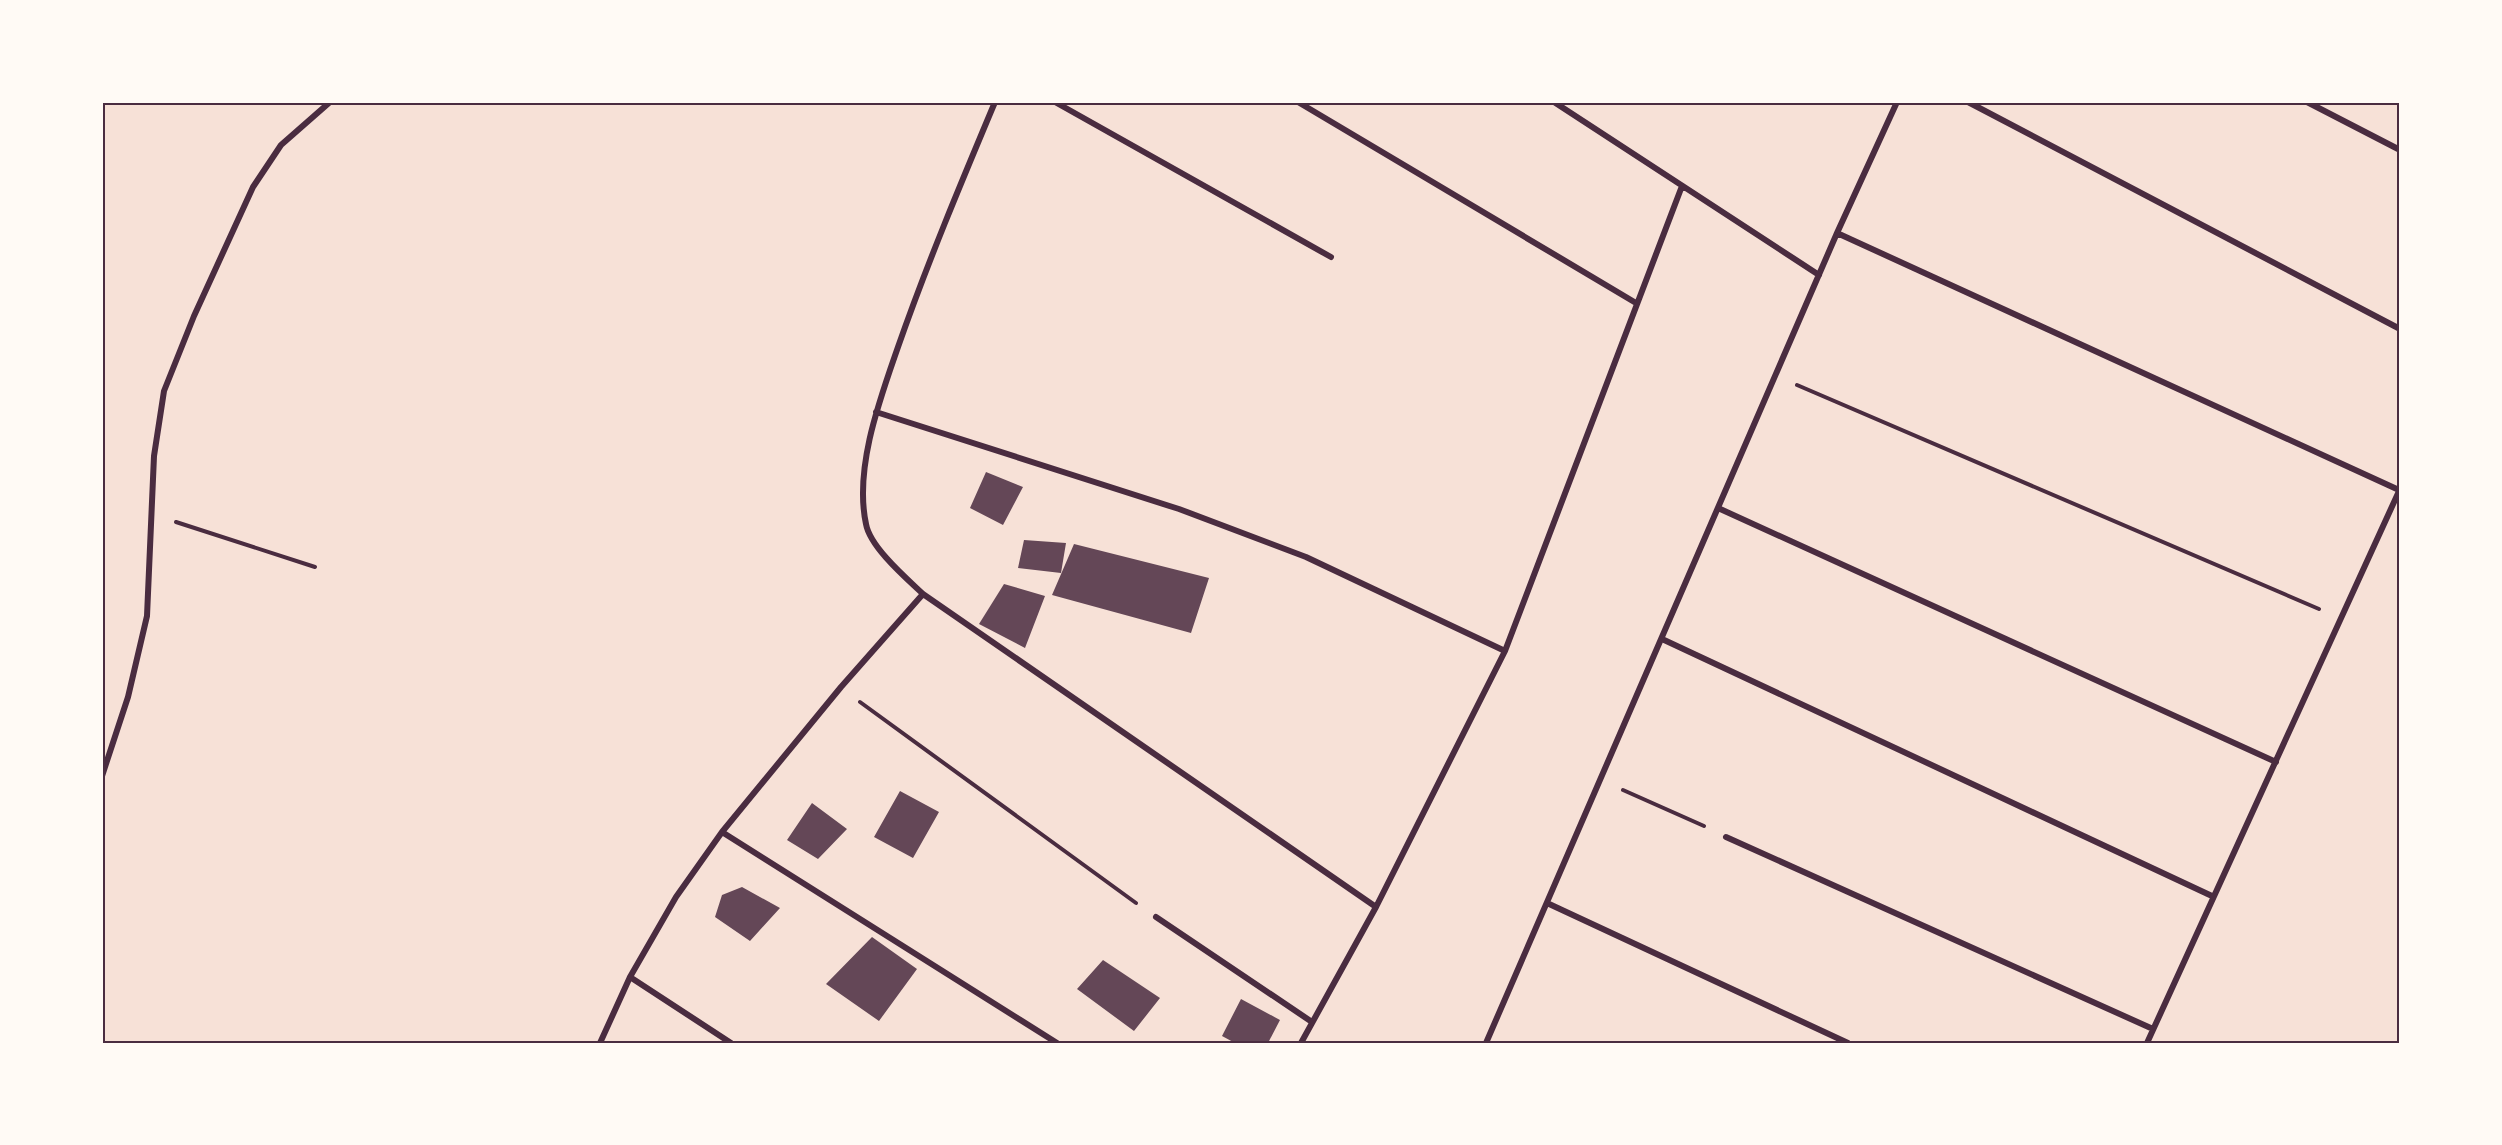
<svg xmlns="http://www.w3.org/2000/svg" width="2502" height="1145" font-family="Helvetica,sans-serif">
	<style>
		.building { fill: #644757 }
		.lines { fill: none; stroke-linecap: round; stroke-linejoin: round }
		.path { stroke: #4a2c40; stroke-width: 4 }
		.minor { stroke: #4a2c40; stroke-width: 6 }
		.neatline { fill: none; stroke: #4a2c40; stroke-width: 2 }
	</style>
	<rect width="100%" height="100%" fill="#f7e1d7"/>
	<!-- building -->
	<path class="building" d="M986 472 1023 487 1003 525 970 508Z
		M1024 540 1066 543 1061 573 1018 568Z
		M1074 544 1209 578 1191 633 1052 595Z
		M1004 584 1045 596 1025 648 979 624Z
		M900 791 939 812 913 858 874 837Z
		M812 803 847 829 818 859 787 840Z
		M742 887 780 908 750 941 715 917 722 895Z
		M872 937 917 969 879 1021 826 984Z
		M1103 960 1160 998 1134 1031 1077 989Z
		M1241 999 1280 1020 1268 1043H1235L1222 1036Z"/>
	<g class="lines">
		<!-- path -->
		<path class="path" d="M1797 385 2319 609
			M176 522 315 567
			M860 702 1136 903
			M1623 790 1704 826"/>
		<!-- minor -->
		<path class="minor" d="M995 102C961 183 927 264 898 347 880 399 854 468 866 524 870 547 906 578 923 594L1376 907
			M1055 102 1331 257
			M1298 102 1636 303
			M1554 102 1819 275
			M1968 102 2400 329
			M2307 102 2400 150
			M1837 233 2399 490
			M876 412 1179 509 1306 557 1505 651
			M1718 508 2276 762
			M1662 639 2212 896
			M102 776 128 697 147 616 154 456 164 391 194 316 253 187 281 145 330 102
			M722 832 1057 1043
			M1726 837 2153 1029
			M1547 903 1848 1043
			M1156 917 1312 1022
			M630 977 731 1043
			M600 1043 630 977 676 897 722 832 841 687 923 594
			M1301 1043 1376 907 1505 651 1682 186
			M1486 1043 1837 233 1897 102
			M2147 1043 2400 489"/>
	</g>
	<!-- border -->
	<rect width="2502" height="1145" fill="none" stroke="#fffaf5" stroke-width="207"/>
	<rect x="104" y="104" width="2294" height="938" class="neatline"/>
</svg>
